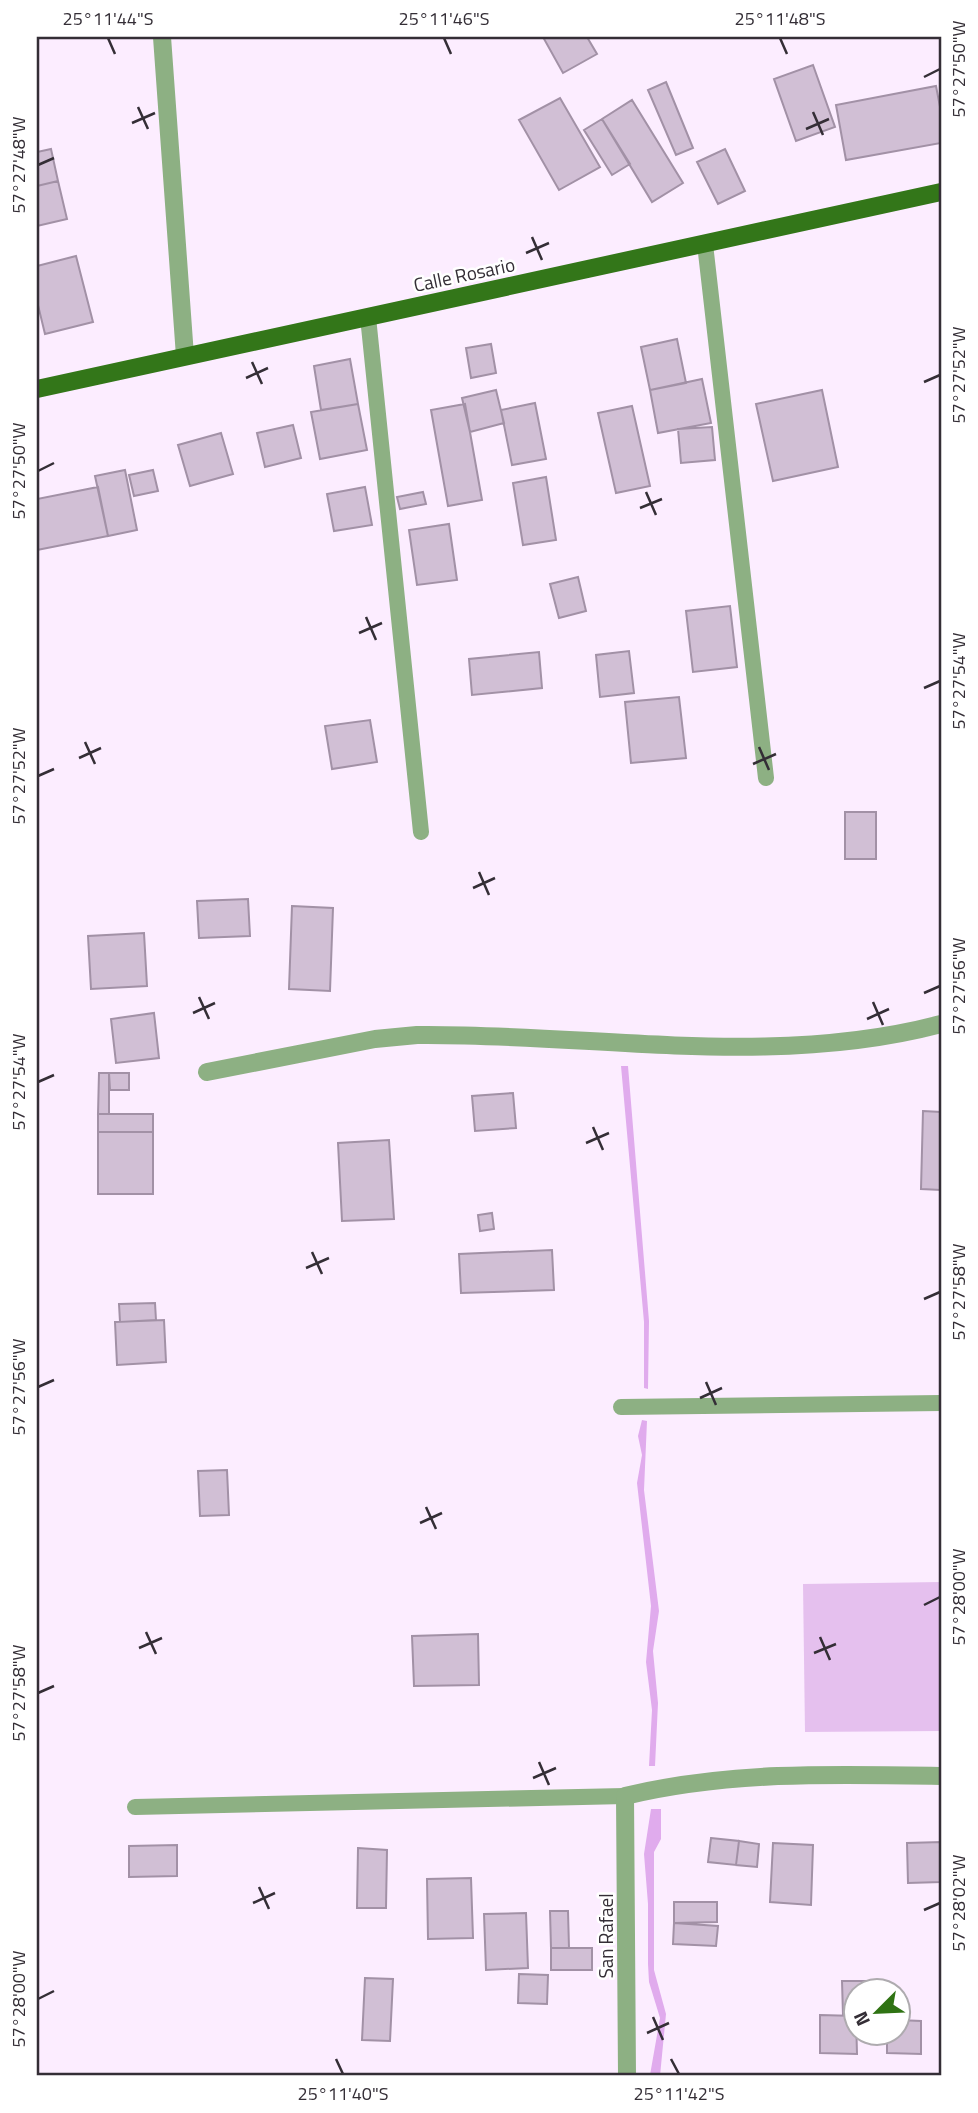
<svg xmlns="http://www.w3.org/2000/svg" width="978" height="2113" font-family="'Titillium Web',sans-serif">
	<style>
		.green { fill: #e5c0ee }
		.water { fill: #e0abed }
		.building { fill: #d1bfd5; stroke: #a291a6; stroke-width: 2 }
		.lines { fill: none; stroke-linecap: round; stroke-linejoin: round }
		.lane { stroke: #8db083; stroke-width: 16 }
		.street { stroke: #8db083; stroke-width: 18 }
		.primary { stroke: #337619; stroke-width: 18 }
		.ticks { fill: none; stroke: #342e36; stroke-width: 2.5 }
		.labels { text-anchor: middle; dominant-baseline: central; stroke-width: 5; stroke-linejoin: round; paint-order: stroke }
		.street-label { font-size: 19px; fill: #342e36; stroke: #fff }
		.neatline { fill: none; stroke: #342e36; stroke-width: 2.5 }
		.ticks-label { font-size: 18px; text-anchor: middle; fill: #342e36 }
	</style>
	<rect width="100%" height="100%" fill="#fcedff"/>
	<!-- green -->
	<path class="green" d="M941 1582V1731L805 1732 803 1584Z"/>
	<!-- water -->
	<path class="water" d="M621 1066H628L649 1321 648 1389 644 1388V1322Z
		M642 1420 647 1421 644 1490 659 1611 653 1651 658 1703 655 1766H649L652 1710 646 1662 651 1606 637 1483 642 1455 638 1436Z
		M651 1809H661V1839L654 1852V1970L666 2014 660 2076 650 2075 660 2018 649 1982 648 1964V1904L644 1854Z"/>
	<!-- building -->
	<path class="building" d="M543 37H587L597 54 563 73Z
		M813 65 835 127 796 141 774 79Z
		M666 82 693 148 676 155 648 90Z
		M936 86 941 112V143L846 160 836 105Z
		M560 98 600 167 559 190 519 120Z
		M632 100 683 183 652 202 602 119Z
		M602 119 630 164 612 175 584 130Z
		M51 149 58 181 37 186V152Z
		M725 149 745 191 718 204 697 162Z
		M58 181 67 219 37 226V186Z
		M76 256 93 322 45 334 37 301V266Z
		M677 339 686 383 650 390 641 347Z
		M491 344 496 373 471 378 466 348Z
		M350 359 358 404 321 410 314 366Z
		M702 379 711 423 658 433 650 390Z
		M496 390 504 423 470 432 462 398Z
		M822 390 838 467 773 481 756 404Z
		M535 403 546 459 512 465 501 410Z
		M358 404 367 450 320 459 311 412Z
		M465 404 482 500 448 506 431 410Z
		M632 406 650 486 616 493 598 413Z
		M293 425 301 458 265 467 257 433Z
		M712 427 715 460 681 463 678 429Z
		M221 433 233 474 190 486 178 445Z
		M125 470 137 530 108 536 95 476Z
		M153 470 158 491 134 496 129 475Z
		M546 477 556 540 523 545 513 483Z
		M98 487 108 536 37 550V499Z
		M365 487 372 525 334 531 327 494Z
		M423 492 426 504 400 509 397 497Z
		M449 524 457 580 417 585 409 530Z
		M578 577 586 611 559 618 550 584Z
		M730 606 737 667 693 672 686 611Z
		M629 651 634 693 600 697 596 655Z
		M539 652 542 688 472 695 469 659Z
		M679 697 686 758 631 763 625 702Z
		M370 720 377 762 332 769 325 726Z
		M845 812H876V859H845Z
		M248 899 250 936 199 938 197 901Z
		M292 906 333 908 330 991 289 989Z
		M144 933 147 986 91 989 88 936Z
		M154 1013 159 1058 116 1063 111 1019Z
		M99 1073H109V1114H98Z
		M109 1073H129V1090H110Z
		M513 1093 516 1128 475 1131 472 1096Z
		M923 1111 941 1112V1190L921 1189Z
		M98 1114H153V1132H98Z
		M98 1132H153V1194H98Z
		M389 1140 394 1219 342 1221 338 1143Z
		M492 1213 494 1229 480 1231 478 1215Z
		M552 1250 554 1290 461 1293 459 1254Z
		M155 1303 156 1320 120 1322 119 1304Z
		M164 1320 166 1362 117 1365 115 1322Z
		M227 1470 229 1515 200 1516 198 1471Z
		M478 1634 479 1685 414 1686 412 1636Z
		M711 1838 739 1841 736 1865 708 1862Z
		M739 1841 759 1844 757 1867 736 1865Z
		M941 1842V1882L908 1883 907 1843Z
		M773 1843 813 1845 811 1905 770 1902Z
		M177 1845V1876L129 1877V1846Z
		M358 1848 387 1850 386 1908H357Z
		M471 1878 473 1938 428 1939 427 1879Z
		M674 1902H717V1922L674 1923Z
		M550 1911H568L569 1948H551Z
		M526 1913 528 1968 486 1970 484 1914Z
		M674 1923 718 1926 716 1946 673 1944Z
		M551 1948H592V1970H551Z
		M519 1974 548 1975 547 2004 518 2003Z
		M365 1978 393 1979 390 2041 362 2040Z
		M842 1981H878V1990H856V2015H843Z
		M820 2015 856 2016 857 2054 820 2053Z
		M898 2020 921 2021V2054L887 2053V2032H898Z"/>
	<g class="lines">
		<!-- lane -->
		<path class="lane" d="M705 244 766 778
			M368 317 421 832
			M621 1407 941 1403
			M135 1807 625 1796"/>
		<!-- street -->
		<path class="street" d="M162 37 185 356
			M207 1072 375 1039 417 1035C591 1033 771 1069 941 1024
			M627 2076 625 1796C728 1771 837 1774 941 1776"/>
		<!-- primary -->
		<path class="primary" d="M37 389 941 192"/>
	</g>
	<!-- ticks -->
	<path class="ticks" d="M108 38 115 54M444 38 451 54M780 38 787 54M924 77 940 69M138 107 148 129M813 112 823 135M132 123 155 113M806 129 829 119M38 165 54 158M532 237 542 260M526 253 549 243M252 362 262 384M246 378 268 368M924 382 940 375M38 471 54 463M646 492 656 515M640 508 662 499M366 617 376 640M359 633 382 623M924 688 940 681M85 742 95 764M759 747 769 770M79 758 101 748M753 764 776 754M38 776 54 769M479 872 489 895M473 888 495 878M924 993 940 986M199 997 209 1019M873 1002 883 1025M193 1013 215 1003M867 1019 889 1009M38 1082 54 1075M593 1127 603 1150M586 1143 609 1133M312 1252 322 1274M306 1268 329 1258M924 1299 940 1292M706 1382 716 1405M38 1387 54 1380M700 1398 722 1388M426 1507 436 1529M420 1523 442 1513M924 1605 940 1597M146 1632 156 1654M820 1637 830 1660M139 1648 162 1638M814 1653 836 1644M38 1693 54 1686M539 1762 549 1785M533 1778 556 1768M259 1887 269 1909M253 1903 275 1893M924 1910 940 1903M38 1999 54 1991M653 2017 663 2040M647 2033 669 2023M336 2059 343 2074M671 2059 679 2074"/>
	<g class="labels">
		<!-- street labels -->
		<g class="street-label">
			<text transform="translate(464 274) rotate(-12)">Calle Rosario</text>
			<text transform="translate(605 1936) rotate(-90)">San Rafael</text>
		</g>
	</g>
	<!-- border -->
	<rect width="978" height="2113" fill="none" stroke="#ffffff" stroke-width="77"/>
	<!-- north arrow -->
	<g transform="translate(877 2012) rotate(246)"><circle r="33" fill="#ffffff" stroke="#aeabaf" stroke-width="2"/>
	<path d="M0-5L12 26L0 18L-12 26Z" fill="#2f7313"/>
	<text y="-10" font-size="19" font-weight="bold" text-anchor="middle" fill="#342e36">N</text>
	</g>
	<rect x="38" y="38" width="902" height="2036" class="neatline"/>
	<g class="ticks-label">
		<text x="108" y="25">25°11'44"S</text>
		<text x="444" y="25">25°11'46"S</text>
		<text x="780" y="25">25°11'48"S</text>
		<text transform="translate(959 69) rotate(-90)" y="6">57°27'50"W</text>
		<text transform="translate(19 165) rotate(-90)" y="6">57°27'48"W</text>
		<text transform="translate(959 375) rotate(-90)" y="6">57°27'52"W</text>
		<text transform="translate(19 471) rotate(-90)" y="6">57°27'50"W</text>
		<text transform="translate(959 681) rotate(-90)" y="6">57°27'54"W</text>
		<text transform="translate(19 776) rotate(-90)" y="6">57°27'52"W</text>
		<text transform="translate(959 986) rotate(-90)" y="6">57°27'56"W</text>
		<text transform="translate(19 1082) rotate(-90)" y="6">57°27'54"W</text>
		<text transform="translate(959 1292) rotate(-90)" y="6">57°27'58"W</text>
		<text transform="translate(19 1387) rotate(-90)" y="6">57°27'56"W</text>
		<text transform="translate(959 1597) rotate(-90)" y="6">57°28'00"W</text>
		<text transform="translate(19 1693) rotate(-90)" y="6">57°27'58"W</text>
		<text transform="translate(959 1903) rotate(-90)" y="6">57°28'02"W</text>
		<text transform="translate(19 1999) rotate(-90)" y="6">57°28'00"W</text>
		<text x="343" y="2100">25°11'40"S</text>
		<text x="679" y="2100">25°11'42"S</text>
	</g>
</svg>
